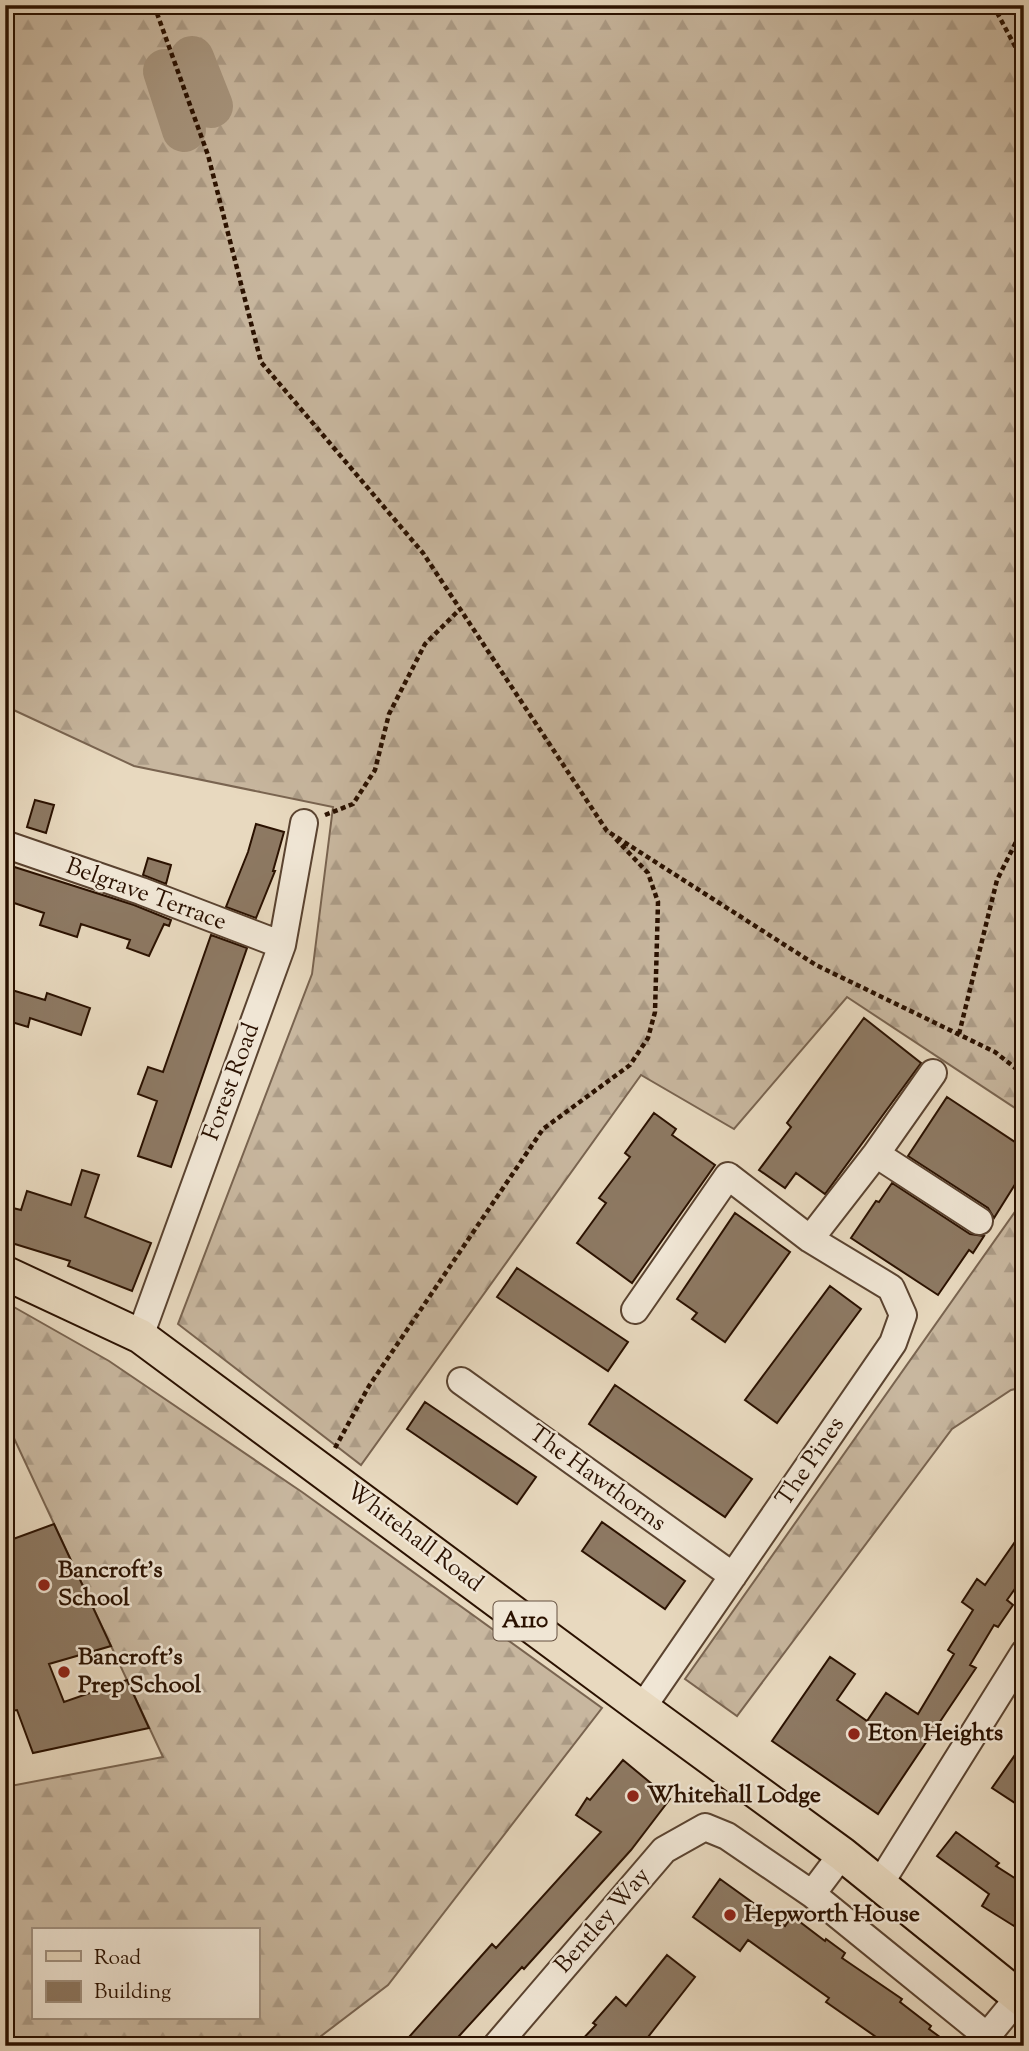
<svg xmlns="http://www.w3.org/2000/svg" width="1029" height="2051" font-family="'Sorts Mill Goudy',serif">
	<style>
		.forest { fill: url(#forest-firs); stroke: #796450; stroke-width: 2; fill-rule: evenodd }
		.lines { fill: none; stroke-linecap: round; stroke-linejoin: round }
		.river { stroke: #a7957e; stroke-width: 44 }
		.building { fill: #8d7963; stroke: #2a1100; stroke-width: 2 }
		.minor-casing { stroke: #5a4330; stroke-width: 30 }
		.major-casing { stroke: #2a1100; stroke-width: 37 }
		.path { stroke: #2a1100; stroke-width: 4.5; stroke-dasharray: 5 3.5; stroke-linecap: butt }
		.minor { stroke: #f0e6d5; stroke-width: 26 }
		.major { stroke: #e8d9bf; stroke-width: 33 }
		.poi-dot { fill: #8f2418; stroke: #f0e6d5; stroke-width: 2.5 }
		.labels { text-anchor: middle; dominant-baseline: central; stroke-width: 5; stroke-linejoin: round; paint-order: stroke }
		.shield { fill: #f0e6d5; stroke: #655140; stroke-width: 2 }
		.shield-label { font-size: 23px; font-weight: bold; fill: #2a1100 }
		.street-label { font-size: 24px; fill: #2a1100; stroke: #f0e6d5 }
		.poi-label { font-size: 24px; font-weight: bold; fill: #2a1100; stroke: #f0e6d5; text-anchor: start }
	</style>
	<defs>
		<pattern id="forest-firs" width="22" height="20" patternUnits="userSpaceOnUse" patternTransform="scale(1.75)"><rect width="22" height="20" fill="#c8b79f"/><path d="M5 1l3.5 6h-7zM16 11l3.5 6h-7z" fill="#ac9c87"/></pattern>
	</defs>
	<rect width="100%" height="100%" fill="#e8d9bf"/>
	<filter id="stains"><feTurbulence type="fractalNoise" baseFrequency=".00286" numOctaves="4"/><feColorMatrix values="0 0 0 0 .2 0 0 0 0 .09 0 0 0 0 .02 0 0 0 .5 -.17"/></filter>
	<radialGradient id="worn" r=".72"><stop offset=".6" stop-color="#630" stop-opacity="0"/><stop offset="1" stop-color="#630" stop-opacity=".3"/></radialGradient>
	<!-- forest -->
	<path class="forest" d="M5 5H1024V1114L847 997 734 1129 641 1075 361 1465 178 1324 312 974 333 807 134 766 5 706Z
		M1024 1199V1387L1011 1390 952 1429 737 1716 685 1679Z
		M5 1302 109 1361 302 1492 602 1708 388 1985 308 2046H5V1787L163 1757 5 1419ZM33 1930H257V2018H33Z"/>
	<g class="lines">
		<!-- river -->
		<path class="river" d="M192 58 211 106
			M165 71 184 130"/>
	</g>
	<!-- building -->
	<path class="building" d="M35 800 54 805 46 833 27 827Z
		M256 824 284 832 273 871H275L256 918 226 907 248 852Z
		M148 858 171 865 166 884 143 875Z
		M5 864 134 905 171 920 169 926 164 924 149 956 127 948 130 940 81 924 77 937 40 925 44 913 5 900Z
		M211 935 247 948 171 1167 138 1156 157 1101 138 1094 148 1067 163 1072Z
		M5 988 45 1000 47 993 90 1008 81 1035 30 1018 28 1027 5 1020Z
		M864 1018 921 1063 825 1194 796 1173 785 1188 759 1170 791 1127 787 1123Z
		M947 1097 1024 1148V1170L994 1218 988 1208 908 1156Z
		M654 1113 676 1129 672 1135 715 1165 632 1283 577 1243 606 1203 599 1198 630 1157 625 1153Z
		M82 1170 99 1175 85 1217 151 1243 132 1291 68 1266 70 1261 5 1241V1206L21 1210 27 1191 71 1205Z
		M892 1183 970 1234 984 1236 973 1253 969 1250 938 1295 851 1238 876 1201 879 1202Z
		M735 1213 790 1252 725 1342 692 1319 697 1313 677 1299Z
		M517 1268 628 1342 608 1371 497 1297Z
		M830 1286 861 1309 777 1423 745 1400Z
		M615 1385 752 1479 725 1517 589 1424Z
		M425 1402 536 1477 517 1504 407 1429Z
		M602 1522 685 1581 665 1609 582 1551Z
		M54 1524 111 1646 49 1664 64 1702 127 1680 149 1728 33 1753 17 1710 5 1712V1542Z
		M1024 1529V1576L1007 1600 1013 1605 998 1627 994 1625 970 1665 976 1668 878 1814 772 1741 830 1657 855 1674 837 1700 867 1721 886 1693 918 1714 954 1654 948 1650 973 1610 962 1602 977 1579 985 1585Z
		M1024 1742V1809L992 1788Z
		M623 1760 670 1799 631 1850 524 1969 522 1967 450 2046H401L492 1944 496 1948 601 1832 576 1815 587 1798 590 1800Z
		M956 1832 999 1863 996 1866 1024 1884V1911L1014 1926 982 1906 989 1894 937 1856Z
		M720 1879 785 1926 792 1916 825 1941 826 1939 845 1953 842 1958 902 1999 900 2002 931 2026 929 2029 952 2046H889L826 2002 829 1998 748 1940 740 1951 693 1917Z
		M667 1955 695 1977 641 2046H576L596 2025 593 2023 616 1997 626 2006Z"/>
	<g class="lines">
		<!-- minor casing -->
		<g class="minor-casing">
			<path id="minor" d="M10 846 141 891 282 945
				M876 1154 979 1221
				M810 1239 876 1154 933 1073
				M635 1310 728 1176 810 1239 891 1288 903 1315 893 1343 642 1708
				M140 1336 282 945 304 823
				M461 1381 733 1576
				M879 1885 1024 1653
				M812 1894 987 2036 1019 1997
				M496 2046 664 1850 705 1827 727 1836 812 1894 842 1854"/>
		</g>
		<!-- major casing -->
		<g class="major-casing">
			<path id="major" d="M5 1273 140 1336 642 1708 842 1854 1024 2001"/>
		</g>
		<!-- path -->
		<path class="path" d="M154 5 208 155 261 362 423 553 607 831 816 965 995 1052 1024 1075
			M993 5 1024 63
			M325 815 353 804 375 770 389 714 425 644 460 609
			M959 1034 997 880 1024 826
			M335 1448 369 1386 543 1129 630 1065 648 1038 655 1012 658 902 648 873 613 836"/>
		<!-- minor -->
		<use href="#minor" class="minor"/>
		<!-- major -->
		<use href="#major" class="major"/>
	</g>
	<!-- markers -->
	<g class="poi-dot">
		<circle cx="44" cy="1585" r="7"/>
		<circle cx="64" cy="1672" r="7"/>
		<circle cx="854" cy="1734" r="7"/>
		<circle cx="633" cy="1796" r="7"/>
		<circle cx="730" cy="1915" r="7"/>
	</g>
	<g class="labels">
		<!-- shield labels -->
		<rect class="shield" x="493.5" y="1601.5" width="63" height="39" rx="5"/>
		<g class="shield-label">
			<text x="525" y="1621">A110</text>
		</g>
		<!-- street labels -->
		<g class="street-label">
			<text transform="translate(146 895) rotate(20)">Belgrave Terrace</text>
			<text transform="translate(232 1082) rotate(-70)">Forest Road</text>
			<text transform="translate(811 1462) rotate(-56)">The Pines</text>
			<text transform="translate(597 1479) rotate(36)">The Hawthorns</text>
			<text transform="translate(414 1538) rotate(37)">Whitehall Road</text>
			<text transform="translate(603 1921) rotate(-49)">Bentley Way</text>
		</g>
		<!-- poi labels -->
		<g class="poi-label">
			<text x="58" y="1571">Bancroft's<tspan x="58" dy="28">School</tspan></text>
			<text x="78" y="1658">Bancroft's<tspan x="78" dy="28">Prep School</tspan></text>
			<text x="868" y="1734">Eton Heights</text>
			<text x="647" y="1796">Whitehall Lodge</text>
			<text x="744" y="1915">Hepworth House</text>
		</g>
	</g>
	<!-- margin -->
	<rect width="1029" height="2051" fill="none" stroke="#e8d9bf" stroke-width="28"/>
	<rect x="7" y="7" width="1015" height="2037" fill="none" stroke="#2a1100" stroke-width="3.5"/>
	<rect x="14" y="14" width="1001" height="2023" fill="none" stroke="#2a1100" stroke-width="2"/>
	<!-- legend -->
	<rect x="32" y="1928" width="228" height="91" fill="#f0e6d5" stroke="#a19180" stroke-width="2"/>
	<rect x="46" y="1951" width="35" height="10" fill="#e8d9bf" stroke="#a19180" stroke-width="2"/>
	<text x="94" y="1964" font-size="21" fill="#2a1100">Road</text>
	<rect x="46" y="1981" width="35" height="21" fill="#8d7963" stroke="#a19180" stroke-width="2"/>
	<text x="94" y="1998" font-size="21" fill="#2a1100">Building</text>
	<rect width="100%" height="100%" filter="url(#stains)"/>
	<rect width="100%" height="100%" fill="url(#worn)"/>
</svg>
